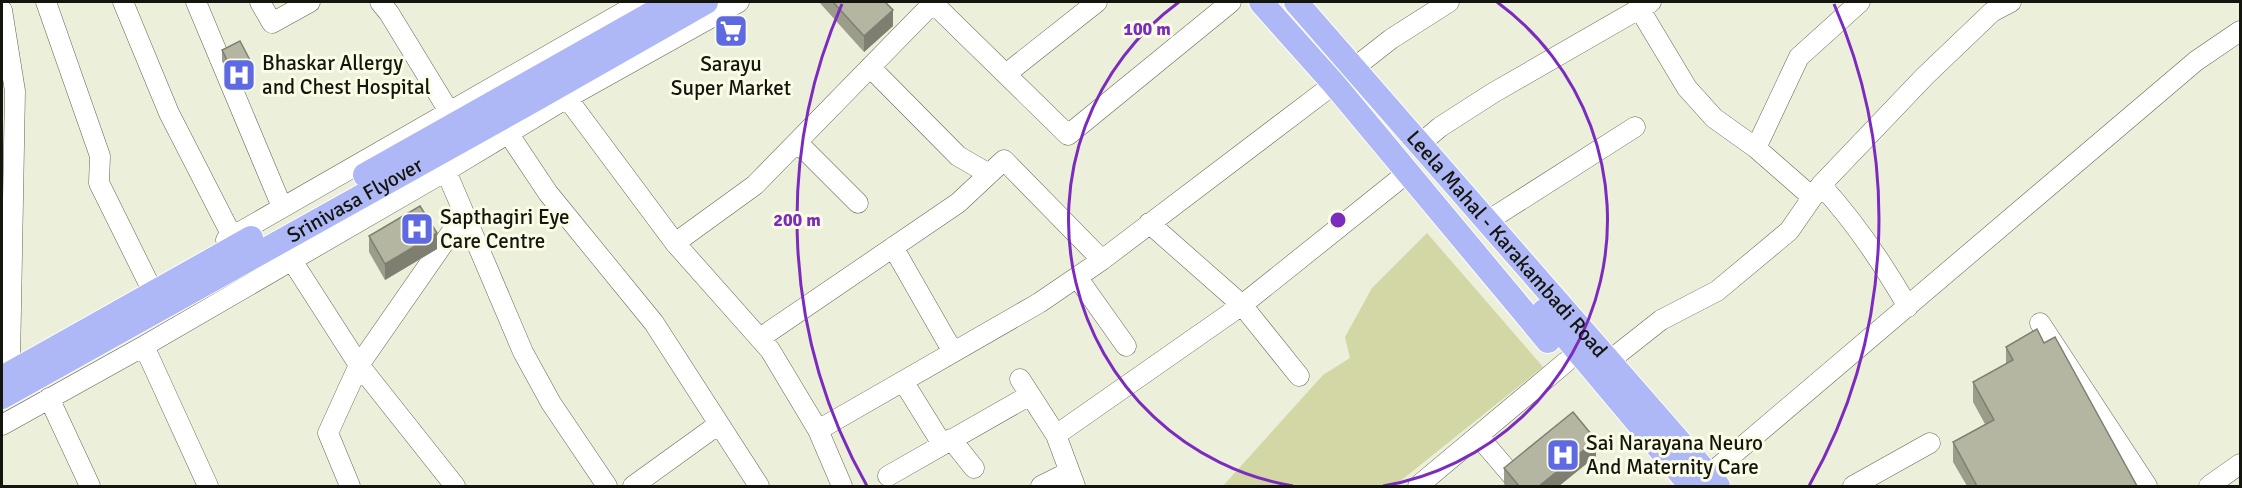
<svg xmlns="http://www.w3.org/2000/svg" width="2242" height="488" font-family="Signika,sans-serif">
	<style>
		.green { fill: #d3d7a5 }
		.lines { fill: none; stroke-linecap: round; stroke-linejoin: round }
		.minor-casing { stroke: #636552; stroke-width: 21 }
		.major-casing { stroke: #fff; stroke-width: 26 }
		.minor { stroke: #fff; stroke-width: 20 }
		.major { stroke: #afb8f6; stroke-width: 24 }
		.wall { fill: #9b9d8b }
		.shaded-wall { fill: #7e7f71 }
		.building { fill: #b4b6a2; stroke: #7e7f71; stroke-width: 1.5 }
		.ring { fill: none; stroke: #7b2cbf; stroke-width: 3 }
		.labels { text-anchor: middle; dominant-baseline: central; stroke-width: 6; stroke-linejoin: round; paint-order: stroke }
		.poi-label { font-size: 21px; fill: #14150d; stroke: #fafce6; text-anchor: start }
		.street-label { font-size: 21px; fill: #14150d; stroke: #fafce6 }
		.centre { fill: #7b2cbf; stroke: #fafce6; stroke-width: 3 }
		.ring-label { font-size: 18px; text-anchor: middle; font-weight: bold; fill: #7b2cbf; stroke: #fafce6; stroke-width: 6; stroke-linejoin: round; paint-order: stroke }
	</style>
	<rect width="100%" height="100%" fill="#ecefd9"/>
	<!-- green -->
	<path class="green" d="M1427 233 1543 367 1394 486H1223L1323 375 1350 358 1345 337 1372 288Z"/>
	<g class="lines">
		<!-- minor casing -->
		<g class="minor-casing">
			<path id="minor" d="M46 2 100 156 99 183 149 284
				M123 2 169 113 232 236
				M196 2 282 207
				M260 2 272 23 310 2
				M380 2 389 13 450 113
				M933 3 1068 135 1231 2
				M1639 8 1687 88 1714 118 1756 148 1812 197
				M2 10 15 91 10 362
				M870 67 958 156 989 174
				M1354 68 1391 39 1449 2
				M1006 74 1097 2
				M567 98 675 243 770 350 818 430 842 486
				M508 133 548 193 654 323 759 486
				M797 142 858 203
				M1420 144 1440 127 1493 93 1651 2
				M1756 148 1799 57 1860 2
				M446 171 523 352 551 403 607 486
				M1821 185C1856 223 1882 262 1908 307
				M1486 222 1635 127
				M1149 223 1242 305 1299 376
				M226 240 641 2
				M675 243 755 185 934 2
				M893 247 953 352
				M291 259 359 365 455 486
				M1077 277 1126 346
				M2040 323 2147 486
				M760 338 958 203 1004 160 1102 260
				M144 346 208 486
				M1609 361 1661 320 1717 291 1789 231 1821 185 1925 76 1992 12 2011 2
				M1020 379 1056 435 1075 486
				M903 381 942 444
				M49 398 90 486
				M2 425 144 346 446 171 567 98 739 2
				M818 430 1039 303 1102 260 1334 84
				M1056 435 1242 305 1407 173
				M1479 437 1521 486
				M951 439 974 468
				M888 476 1030 395
				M1697 485 2196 61 2240 31
				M350 486 328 433 359 365 464 214
				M633 486 719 424
				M1041 486 1069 472
				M1418 486 1566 362
				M1853 486 1930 443
				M2209 486 2240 464"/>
		</g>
		<!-- major casing -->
		<g class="major-casing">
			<g id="major">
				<path d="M1261 2 1334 84 1548 341"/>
				<path id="s1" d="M1296 2 1718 486"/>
				<path d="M365 175 672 2"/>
				<path d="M1544 311 1691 486"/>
				<path d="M2 378 251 238"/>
				<path id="s2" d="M2 397 534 100 706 2"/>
			</g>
		</g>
		<!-- minor -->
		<use href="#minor" class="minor"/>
		<!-- major -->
		<use href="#major" class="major"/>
	</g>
	<!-- wall -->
	<path class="wall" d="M819 2H885L893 26 864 52Z
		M222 50 253 77 235 87 222 61Z
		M369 236 437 249 385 280 369 252Z
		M2044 343 2137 486H1967L1953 462V442L1985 424 1973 402V382L2006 364V347Z
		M1596 456 1559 486H1506L1504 484V468Z"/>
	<!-- shaded-wall -->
	<path class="shaded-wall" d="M893 10V26L864 52V36Z
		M253 66V77L235 87V76Z
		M437 233V249L385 280V264Z
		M1596 440V456L1559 486H1539Z"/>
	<!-- building -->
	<path class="building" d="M833 2H885L893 10 864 36Z
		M240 41 253 66 235 76 222 50Z
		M420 206 437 233 385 264 369 236Z
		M2037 329 2044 343 2055 337 2137 486H1977L1953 442 1994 420 1973 382 2013 360 2006 347Z
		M1573 412 1596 440 1539 486H1519L1504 468Z"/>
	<!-- distance rings -->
	<g class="ring">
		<path d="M1293 486A270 270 0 0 1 1179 2M1497 2A270 270 0 0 1 1383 486"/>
		<path d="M867 486A541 541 0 0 1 842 4M1834 4A541 541 0 0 1 1809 486"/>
	</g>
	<!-- icons -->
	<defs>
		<g id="supermarket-square" transform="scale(1.725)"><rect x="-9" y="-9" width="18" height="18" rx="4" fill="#5f6ae2" stroke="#fafce6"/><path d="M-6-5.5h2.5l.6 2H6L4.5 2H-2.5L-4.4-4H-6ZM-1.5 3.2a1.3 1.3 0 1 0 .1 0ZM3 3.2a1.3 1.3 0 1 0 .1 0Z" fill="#fff"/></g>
		<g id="hospital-square" transform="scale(1.725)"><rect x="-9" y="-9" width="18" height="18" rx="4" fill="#5f6ae2" stroke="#fafce6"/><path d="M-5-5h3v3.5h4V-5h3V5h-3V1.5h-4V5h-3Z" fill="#fff"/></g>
	</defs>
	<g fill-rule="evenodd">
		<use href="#supermarket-square" x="731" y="31"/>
		<use href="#hospital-square" x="239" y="75"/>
		<use href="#hospital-square" x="417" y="229"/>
		<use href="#hospital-square" x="1563" y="455"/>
	</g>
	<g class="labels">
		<!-- poi labels -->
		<g class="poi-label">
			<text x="262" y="63">Bhaskar Allergy<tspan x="262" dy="24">and Chest Hospital</tspan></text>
			<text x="731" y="64" text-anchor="middle">Sarayu<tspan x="731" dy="24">Super Market</tspan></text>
			<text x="440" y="217">Sapthagiri Eye<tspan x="440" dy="24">Care Centre</tspan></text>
			<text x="1586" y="443">Sai Narayana Neuro<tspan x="1586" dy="24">And Maternity Care</tspan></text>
		</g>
		<!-- street labels -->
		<g class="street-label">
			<text stroke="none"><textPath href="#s2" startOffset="404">Srinivasa Flyover</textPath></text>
			<text stroke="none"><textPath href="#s1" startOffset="321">Leela Mahal - Karakambadi Road</textPath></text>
		</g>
	</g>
	<circle cx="1338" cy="220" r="9" class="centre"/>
	<g class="ring-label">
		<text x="1147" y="35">100 m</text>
		<text x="797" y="226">200 m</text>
	</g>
	<!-- border -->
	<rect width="2242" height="488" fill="none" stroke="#14150d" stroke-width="6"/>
</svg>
